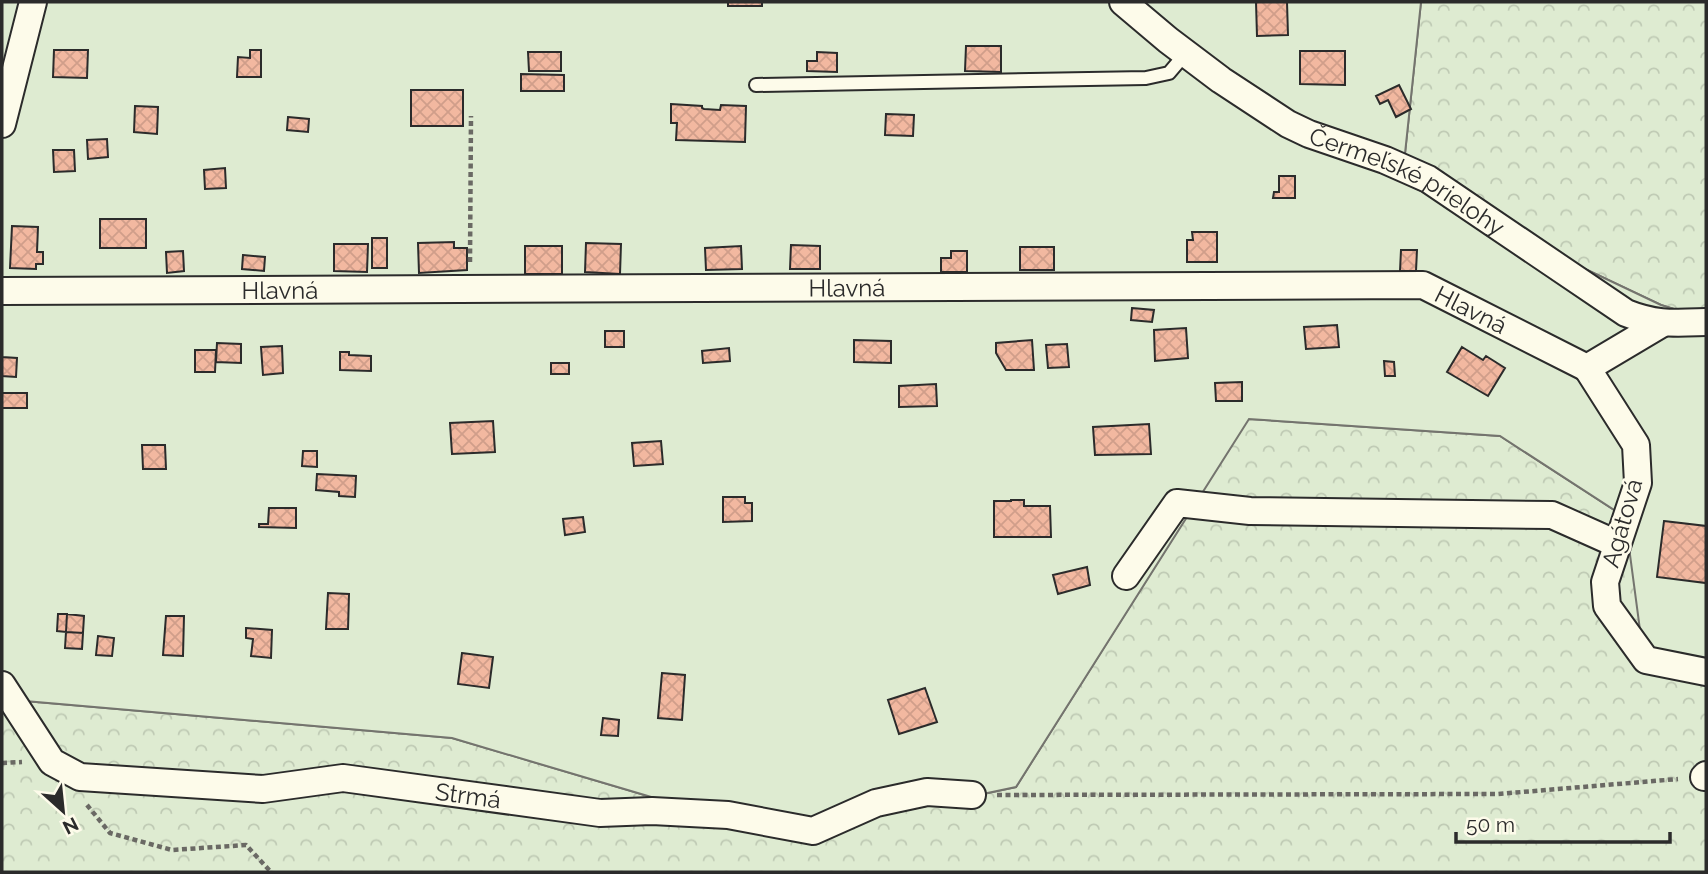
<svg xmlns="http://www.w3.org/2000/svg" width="1708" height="874" font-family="Raleway,sans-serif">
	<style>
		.forest { fill: url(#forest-crowns); stroke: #74746e; stroke-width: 2 }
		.garden { fill: #deebd1; stroke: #74746e; stroke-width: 2 }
		.building { fill: url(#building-cross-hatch); stroke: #2b2b2b; stroke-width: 2 }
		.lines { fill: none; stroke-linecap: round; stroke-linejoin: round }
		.service-casing { stroke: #2b2b2b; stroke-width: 16 }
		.minor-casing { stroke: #2b2b2b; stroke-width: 30 }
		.path { stroke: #6a6964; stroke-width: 4.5; stroke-dasharray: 5 3.5; stroke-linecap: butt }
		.service { stroke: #fdfbea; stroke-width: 12 }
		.minor { stroke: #fdfbea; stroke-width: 26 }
		.labels { text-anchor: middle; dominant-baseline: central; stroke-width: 5; stroke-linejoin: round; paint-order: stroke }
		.street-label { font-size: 24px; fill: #2b2b2b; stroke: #fdfbea }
	</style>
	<defs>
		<pattern id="forest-crowns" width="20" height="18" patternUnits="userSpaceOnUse" patternTransform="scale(1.75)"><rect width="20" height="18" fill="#deebd1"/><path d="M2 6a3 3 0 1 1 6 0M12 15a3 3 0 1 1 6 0" fill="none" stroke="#bfcab4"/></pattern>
		<pattern id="building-cross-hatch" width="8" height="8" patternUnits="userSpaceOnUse" patternTransform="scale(1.75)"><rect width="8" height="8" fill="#f2b8a0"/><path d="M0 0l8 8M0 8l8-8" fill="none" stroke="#d09e8a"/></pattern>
	</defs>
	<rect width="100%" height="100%" fill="#fdfbea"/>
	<!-- forest -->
	<path class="forest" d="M1421 2H1706V319L1661 305 1402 182Z
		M1248 419 1500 436 1625 517 1706 665V872H2V699L452 738 783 836 1016 787Z"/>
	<!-- garden -->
	<path class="garden" d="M2 2H1421L1402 182 1661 305 1706 319V665L1644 660 1625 517 1500 436 1249 419 1016 787 783 836 452 738 2 699Z"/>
	<!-- building -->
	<path class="building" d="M728 2H762V6H728Z
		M1256 2H1287L1288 35 1257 36Z
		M966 46H1001V72L965 71Z
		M54 50H88L87 78 53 77Z
		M250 50H261V77H237L238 57 250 58Z
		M1300 51H1345V85L1300 84Z
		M528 52H561V71H529Z
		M817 52 837 53V72L807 71V61H817Z
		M521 74 564 75V91H521Z
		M1399 85 1411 109 1396 117 1388 100 1380 104 1376 96Z
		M411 90H463V126H411Z
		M671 104 702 106V108L704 109 720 110 721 105 746 106 745 142 676 140 677 123H671Z
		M135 106 158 107 157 134 134 132Z
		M886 114 914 115 913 136 885 135Z
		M288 117 309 119 308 132 287 130Z
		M107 139 108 157 88 159 87 140Z
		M53 150H74L75 171 54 172Z
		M225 168 226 188 205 189 204 170Z
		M1279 176H1295V198H1273L1274 192H1279Z
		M100 219H146V248H100Z
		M12 226 38 227 37 252H43V264H36V269L10 268Z
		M1192 232H1217V262H1187V240H1193Z
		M372 238H387V268H372Z
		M454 242V248H467V270L419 273 418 243Z
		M586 243 621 244 620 274 585 272Z
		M334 244H368L367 272 334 271Z
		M791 245 820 246V269H790Z
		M525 246H562V274H525Z
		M741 246 742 269 706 270 705 248Z
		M1020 247H1054V270H1020Z
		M1401 250H1417L1416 271H1400Z
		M183 251 184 271 167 273 166 252Z
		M951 251H967V272H941V258H951Z
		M243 255 265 257 264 271 242 269Z
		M1132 308 1154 310 1152 322 1131 320Z
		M1337 325 1339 347 1306 349 1304 327Z
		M1186 328 1188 358 1155 361 1154 330Z
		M605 331H624V347H605Z
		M854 340 891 341V363L854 362Z
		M1032 340 1034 370H1006L996 353V343Z
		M217 343 241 344V363L216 362Z
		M1067 344 1069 367 1048 368 1046 345Z
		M282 346 283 373 263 375 261 347Z
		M1462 347 1483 360 1486 356 1505 368 1488 396 1447 372Z
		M729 348 730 361 703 363 702 351Z
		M195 350H216L215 372H195Z
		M340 352H349V355L371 356V371L340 370Z
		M2 355V357L17 358 16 377 2 376Z
		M1384 361 1394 362 1395 376H1385Z
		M551 363H569V374H551Z
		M1242 382V401H1216L1215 383Z
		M936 384 937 406 899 407V386Z
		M2 393H27V408H2Z
		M493 421 495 452 452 454 450 423Z
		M1149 424 1151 454 1095 455 1093 427Z
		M661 441 663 464 634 466 632 443Z
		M142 445H165L166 469H143Z
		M303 451H317V467L302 466Z
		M317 474 356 476 355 497 339 496V492L316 490Z
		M723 497H745V503H752V521L723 522Z
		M1011 500H1024V506H1050L1051 537H994V501H1011Z
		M269 508H296V528L259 527V524H268Z
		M583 517 585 532 565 535 563 519Z
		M1664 521 1706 526V583L1657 577Z
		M1087 567 1090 585 1058 594 1053 575Z
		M328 593 349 594 348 629H326Z
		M58 614H67L66 632 57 631Z
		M67 614 84 616 83 633 66 632Z
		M166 616H184L183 656 163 655Z
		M246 628 272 630 271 658 251 656 253 639 246 638Z
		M66 632 83 633 82 649 65 648Z
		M98 636 114 638 112 656 96 655Z
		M462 653 493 657 489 688 458 684Z
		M662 673 685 675 682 720 658 718Z
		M925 688 937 722 899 734 888 700Z
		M603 718 619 720 618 736 601 735Z"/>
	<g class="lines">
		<!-- service casing -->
		<g class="service-casing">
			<path id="service" d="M756 85 1146 78 1169 73 1186 53"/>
		</g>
		<!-- minor casing -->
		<g class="minor-casing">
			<g id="minor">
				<path id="s1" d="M1123 2 1168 40 1221 80 1288 124 1309 134 1385 160 1428 179 1626 313C1656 325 1674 323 1706 322"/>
				<path d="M2 124 33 2"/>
				<path id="s2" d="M2 291 1423 285 1587 368 1661 324"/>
				<path d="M1587 368 1636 445 1638 483 1605 582 1607 606 1646 660 1706 672"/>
				<path d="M1126 576 1177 503 1250 511 1552 515 1617 544"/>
				<path id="s3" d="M2 685 52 762 80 777 263 789 343 778 600 813 652 811 728 815 813 831 876 803 927 792 972 795"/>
				<path d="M1704 777 1706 775"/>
			</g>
		</g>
		<!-- path -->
		<path class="path" d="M470 262 471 116
			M2 763 22 762
			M997 795 1498 794 1678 779
			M87 805 110 833 172 850 246 845 271 872"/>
		<!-- service -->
		<use href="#service" class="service"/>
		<!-- minor -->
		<use href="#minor" class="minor"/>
	</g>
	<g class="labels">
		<!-- street labels -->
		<g class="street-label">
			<text stroke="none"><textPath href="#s1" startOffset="338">Čermeľské prielohy</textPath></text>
			<text stroke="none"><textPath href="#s2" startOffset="845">Hlavná</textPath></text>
			<text stroke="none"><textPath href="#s2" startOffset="278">Hlavná</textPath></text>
			<text stroke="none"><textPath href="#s2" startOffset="1475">Hlavná</textPath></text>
			<text transform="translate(1622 523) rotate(-74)">Agátová</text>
			<text stroke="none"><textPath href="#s3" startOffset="514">Strmá</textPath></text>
		</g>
	</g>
	<!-- border -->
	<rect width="1708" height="874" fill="none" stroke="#2b2b2b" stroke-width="7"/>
	<!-- north arrow -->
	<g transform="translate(63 811) rotate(153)" stroke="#fdfbea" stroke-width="5" paint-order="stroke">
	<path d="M0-5L12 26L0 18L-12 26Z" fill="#2b2b2b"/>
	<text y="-10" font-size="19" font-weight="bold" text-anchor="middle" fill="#2b2b2b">N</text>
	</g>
	<!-- scale -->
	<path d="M1456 832v10h214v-10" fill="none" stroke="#2b2b2b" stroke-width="3.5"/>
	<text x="1466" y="832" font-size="21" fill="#2b2b2b" stroke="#fdfbea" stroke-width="5" paint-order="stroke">50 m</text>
</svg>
